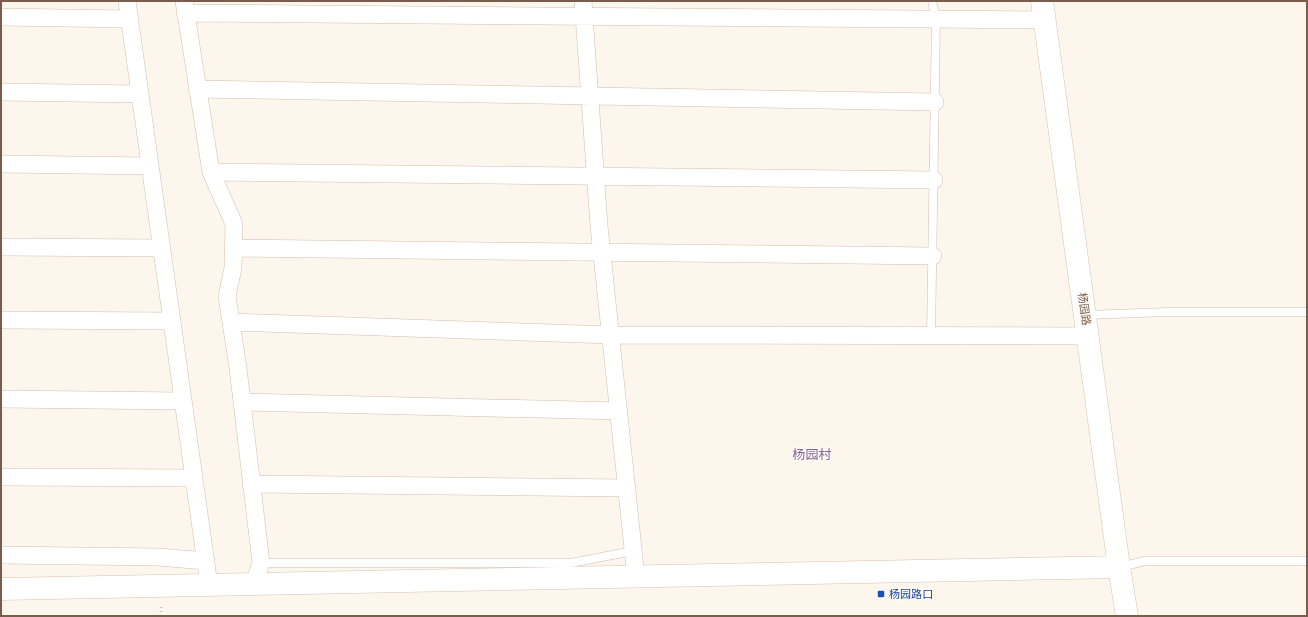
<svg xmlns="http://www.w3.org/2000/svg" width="1308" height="617" font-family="'Source Sans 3','Noto Sans SC',sans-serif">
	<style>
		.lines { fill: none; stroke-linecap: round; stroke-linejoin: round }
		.lane-casing { stroke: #d1beb0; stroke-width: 9 }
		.street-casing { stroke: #d1beb0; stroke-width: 18 }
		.secondary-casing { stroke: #d6c0b0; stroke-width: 23 }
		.path { stroke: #d9b8a5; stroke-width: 2.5; stroke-dasharray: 1 3; stroke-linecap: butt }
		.lane { stroke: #fff; stroke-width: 8 }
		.street { stroke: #fff; stroke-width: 17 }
		.secondary { stroke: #fff; stroke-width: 22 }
		.transit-dot { fill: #1a4fb4; stroke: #fffaf3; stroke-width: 1.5 }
		.labels { text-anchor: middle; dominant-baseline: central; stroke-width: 3; stroke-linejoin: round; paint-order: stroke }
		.street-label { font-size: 11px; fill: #7a5c4d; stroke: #fffaf3 }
		.transit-label { font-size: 11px; fill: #164399; stroke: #fffaf3; text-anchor: start }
		.quarter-label { font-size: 13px; fill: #846695; stroke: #fffaf3 }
	</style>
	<rect width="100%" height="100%" fill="#fdf6ec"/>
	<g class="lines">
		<!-- lane casing -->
		<g class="lane-casing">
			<path id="lane" d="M1086 315 1168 312H1307
				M931 336 936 19 932 1
				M261 563H571L633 551
				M1120 567 1145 561H1307"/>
		</g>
		<!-- street casing -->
		<g class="street-casing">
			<path id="street" d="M127 1 209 585
				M184 1 211 172 234 224 233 268 227 296 238 368 261 563 254 584
				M583 1 599 226 636 577
				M185 13 1044 20
				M1 17 129 19
				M197 89 935 102
				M1 92 140 94
				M1 164 150 166
				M211 172 934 180
				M1 247 161 248
				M233 248 933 256
				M1 320 172 321
				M231 322 611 335 1087 336
				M1 399 183 401
				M242 402 619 411
				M1 477 194 478
				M251 484 627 488
				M1 555 158 557 206 561"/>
		</g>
		<!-- secondary casing -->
		<g class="secondary-casing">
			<path id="secondary" d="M1042 1 1119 567 1127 616
				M1 589 1119 567"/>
		</g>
		<!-- path -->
		<path class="path" d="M161 607V616"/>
		<!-- lane -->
		<use href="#lane" class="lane"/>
		<!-- street -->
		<use href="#street" class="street"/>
		<!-- secondary -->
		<use href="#secondary" class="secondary"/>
	</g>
	<!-- markers -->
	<rect class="transit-dot" x="877" y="590" width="8" height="8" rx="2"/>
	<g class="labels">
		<!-- street labels -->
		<g class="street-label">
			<text transform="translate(1084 309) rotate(82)">杨园路</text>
		</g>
		<!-- transit labels -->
		<g class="transit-label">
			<text x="889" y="594">杨园路口</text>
		</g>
		<!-- quarter labels -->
		<g class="quarter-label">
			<text x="812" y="455">杨园村</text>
		</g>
	</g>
	<!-- border -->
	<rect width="1308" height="617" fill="none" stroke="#7a5c4d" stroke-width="4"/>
</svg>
